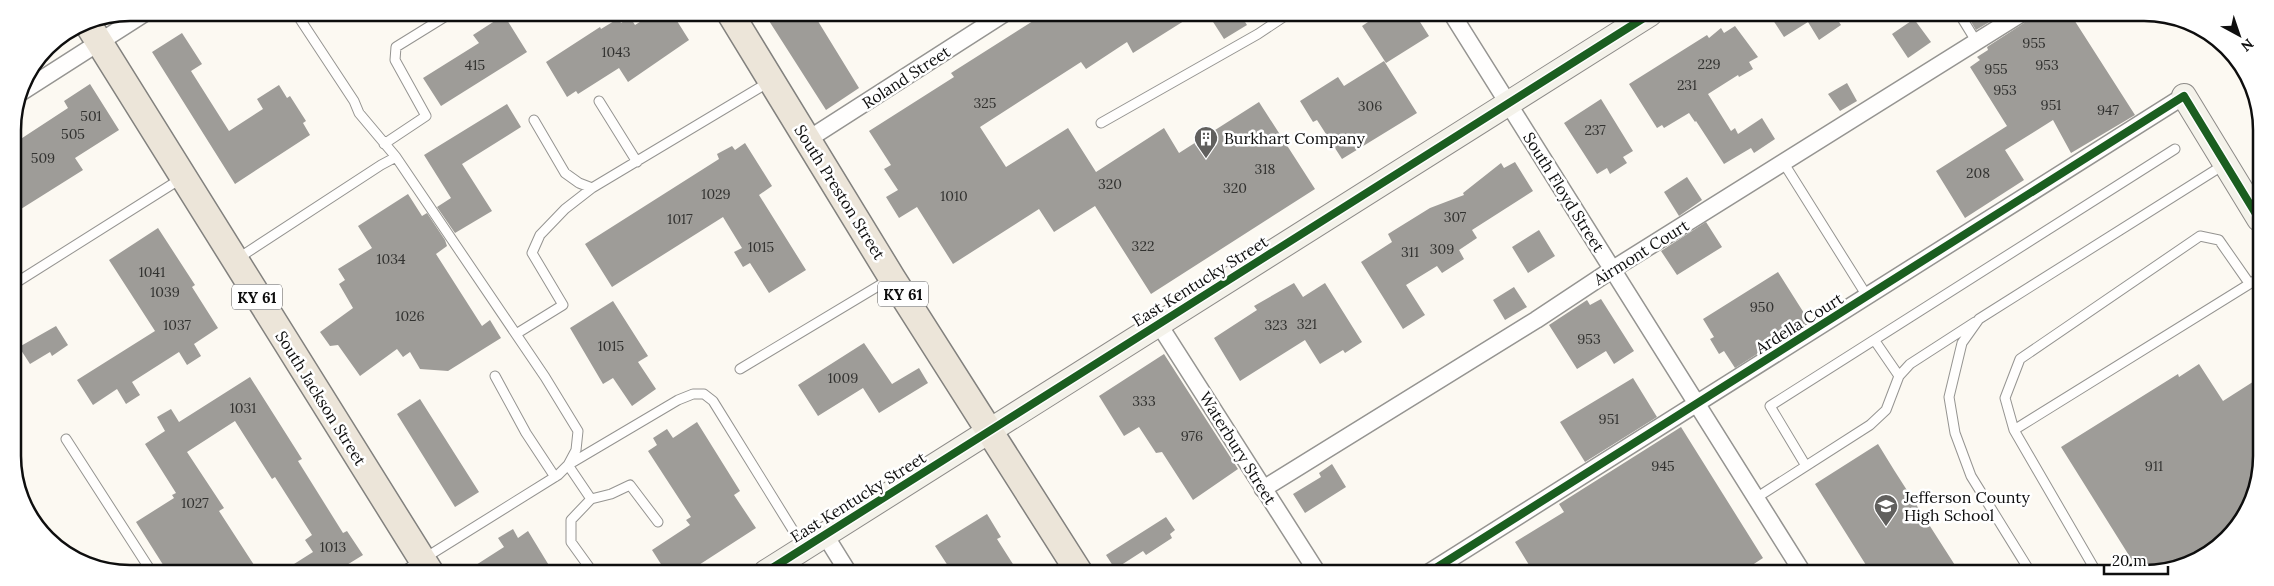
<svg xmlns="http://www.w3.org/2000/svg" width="2274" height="586" font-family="Lora,serif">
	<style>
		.building { fill: #9e9c98 }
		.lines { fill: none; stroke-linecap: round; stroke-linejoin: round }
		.lane-casing { stroke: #959491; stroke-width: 11 }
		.street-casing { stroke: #959491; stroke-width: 19 }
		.secondary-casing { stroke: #8c8a87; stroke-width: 26 }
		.primary-casing { stroke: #82817e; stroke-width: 29 }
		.lane { stroke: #fffefd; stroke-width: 9 }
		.street { stroke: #fffefd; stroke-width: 16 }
		.secondary { stroke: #f4f2ea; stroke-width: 24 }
		.primary { stroke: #ece5d9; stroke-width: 26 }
		.cycleway-casing { stroke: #fff; stroke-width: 11 }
		.cycleway { stroke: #1b5e20; stroke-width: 8 }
		.labels { text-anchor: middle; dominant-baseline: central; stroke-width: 5; stroke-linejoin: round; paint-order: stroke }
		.number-label { font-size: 14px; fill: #323230 }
		.shield { fill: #fff; stroke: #565656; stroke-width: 1 }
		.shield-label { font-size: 15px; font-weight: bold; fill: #0e0e0e }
		.street-label { font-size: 16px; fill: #0e0e0e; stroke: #fff }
		.poi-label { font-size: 16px; fill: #0e0e0e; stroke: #fff; text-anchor: start }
		.rim { fill: none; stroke: #0e0e0e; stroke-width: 2.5 }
	</style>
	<rect width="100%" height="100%" fill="#fcf9f2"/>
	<!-- building -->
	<path class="building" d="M654 13H672L689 40 628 82 619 68 578 94 576 91 567 97 546 62 600 27 601 29 619 18 621 23 630 17 635 25Z
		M764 13H813L859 88 826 110Z
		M1044 14H1195L1133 53 1127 42 1086 69 1081 62 980 127 1006 167 1068 128 1096 172 1164 128 1179 153 1259 102 1315 189 1151 294 1095 206 1054 232 1039 209 953 264 917 207 899 218 886 197 898 190 884 169 891 165 869 131 954 77 951 73Z
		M1208 14H1240L1247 25 1224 39Z
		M1380 14H1415L1429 36 1386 63 1362 26Z
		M1769 14H1834L1841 25 1819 40 1808 22 1784 37Z
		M504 15 527 52 441 106 423 78 479 43 473 35Z
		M1967 15H2001L1976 30Z
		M2029 15H2071L2135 115 2071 153 2053 120 2005 150 2024 180 1965 218 1936 171 2007 126 1970 67 1980 60 1977 57 1988 50 1987 47 2024 23Z
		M1914 19 1931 42 1908 58 1892 34Z
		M1735 26 1758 57 1749 62 1753 69 1739 77 1738 75 1708 94 1731 131 1735 128 1738 134 1762 118 1775 139 1754 153 1751 148 1724 164 1696 121 1695 122 1689 113 1664 128 1662 125 1657 128 1629 84 1707 35 1709 38 1721 28 1724 33Z
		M182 33 202 64 191 71 229 131 263 109 257 99 279 85 287 98 290 96 306 121 303 123 310 135 235 184 152 52Z
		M1384 61 1417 113 1342 159 1317 120 1313 122 1300 101 1338 77 1344 86Z
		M1847 83 1857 101 1840 111 1828 94Z
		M90 84 119 130 75 158 83 170 13 214V144L68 108 64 101Z
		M1601 99 1633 151 1623 157 1627 163 1610 174 1607 168 1597 174 1564 123Z
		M507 104 521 127 462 164 492 211 455 233 437 207 451 198 424 155Z
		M745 143 772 186 759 195 806 270 769 293 750 263 743 267 734 252 742 248 723 217 612 287 585 244 719 159 717 154 732 146 735 150Z
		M1515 162 1533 191 1472 230 1477 238 1459 250 1464 259 1442 273 1437 266 1406 285 1425 315 1403 329 1361 262 1392 242 1388 234 1430 208 1464 195 1463 193 1501 163 1504 168Z
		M1687 177 1702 200 1679 216 1664 192Z
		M408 194 422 216 427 213 445 240 447 246 436 254 482 326 490 320 501 338 448 371 420 369 410 352 403 357 397 349 360 376 338 345 330 346 320 332 353 308 339 284 345 280 338 269 372 248 358 226Z
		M1706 222 1722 247 1677 275 1661 251Z
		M158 228 195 285 192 287 218 328 194 344 201 356 187 365 179 352 132 382 140 395 126 404 117 389 93 405 77 380 155 331 109 260Z
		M1539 230 1555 256 1528 273 1512 247Z
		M1778 272 1809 321 1735 368 1724 351 1719 354 1710 339 1714 337 1703 319Z
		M1294 283 1303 297 1325 283 1362 342 1345 353 1343 350 1320 364 1305 340 1240 381 1214 338 1257 310 1254 306Z
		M1514 287 1527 307 1505 320 1493 300Z
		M1601 299 1634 351 1614 364 1606 351 1577 369 1549 325 1587 300 1590 305Z
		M613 301 648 356 638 362 656 389 632 406 613 378 603 384 570 328Z
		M56 326 68 345 52 356 50 352 30 364 19 347Z
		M864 343 892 384 919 368 928 383 879 413 863 388 818 416 798 385Z
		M1164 354 1238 469 1193 500 1162 452 1156 453 1139 427 1124 436 1099 396Z
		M2199 364 2223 401 2259 378V479L2228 532 2186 559 2151 573H2140L2061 447 2178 374 2179 377Z
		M250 377 302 459 298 461 343 533 347 531 363 555 337 571H283L313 552 305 540 312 535 275 477 272 479 235 421 187 452 224 508 219 511 258 571H167L136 522 174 498 172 495 176 493 145 444 165 431 157 417 171 409 179 422Z
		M1633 378 1657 417 1585 462 1560 422Z
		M420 399 479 492 455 507 397 414Z
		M697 422 740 491 734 495 756 528 688 572H666L652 550 690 525 686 520 691 517 648 451 657 445 653 438 667 429 673 438Z
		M1681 427 1763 558 1740 573H1534L1515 542 1564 512 1559 504Z
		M1878 444 1894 470 1960 573H1871L1815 484Z
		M1332 464 1346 487 1305 513 1293 494 1321 477 1319 473Z
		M987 514 1001 537 997 539 1018 572H952L935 546Z
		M1166 517 1175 530 1170 534 1172 538 1146 555 1143 551 1115 569 1106 555Z
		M513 529 518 538 528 531 553 572H465L504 547 498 538Z"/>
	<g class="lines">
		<!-- lane casing -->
		<g class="lane-casing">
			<path id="lane" d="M296 13 354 101 359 113 396 157 545 377 578 431 576 450 568 465 558 475 404 571
				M1960 15 1976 41
				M599 101 637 162
				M534 120 565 173 579 183 592 188 769 82
				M1101 123 1258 34 1288 14
				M384 144 426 116 395 60 396 47 451 13
				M1783 162 1867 296
				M237 259 381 165 396 157
				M2249 283 2219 240 2200 236 2020 359 2005 398 2014 430 2259 278
				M14 284 182 178
				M516 334 563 305 532 253 540 235 565 209 592 188
				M1875 341 1899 376
				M740 369 890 279
				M495 376 526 433 555 477
				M2014 430 2097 573
				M66 439 151 571
				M1806 466 1770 406 2175 149
				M1756 498 1870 425 1886 410 1899 376 1910 364 1975 322
				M591 499 611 494 630 485 658 522
				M589 567 571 542V520L591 499 568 465 678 400 693 394H704L713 401 804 548
				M2031 573 1971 476 1955 433 1949 397 1962 343 1979 319 2225 164"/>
		</g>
		<!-- street casing -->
		<g class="street-casing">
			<path id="street" d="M1452 14 1803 573
				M20 93 145 13
				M807 140 1005 13
				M1158 323 1317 572
				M1263 489 1536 320 1613 269 2019 15
				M825 535 848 572
				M1428 573 2184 96"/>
		</g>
		<!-- secondary casing -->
		<g class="secondary-casing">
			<path id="secondary" d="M2184 96 2259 219
				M766 572 1650 14"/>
		</g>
		<!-- primary casing -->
		<g class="primary-casing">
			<path id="primary" d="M730 13 892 278 1079 572
				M86 21 430 572"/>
		</g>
		<!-- lane -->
		<use href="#lane" class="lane"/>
		<!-- street -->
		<use href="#street" class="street"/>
		<!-- secondary -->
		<use href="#secondary" class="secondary"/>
		<!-- primary -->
		<use href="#primary" class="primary"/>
		<!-- cycleway casing -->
		<g class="cycleway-casing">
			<path id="cycleway" d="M766 572 1650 14
				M1428 573 2184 96 2259 219"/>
		</g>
		<!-- cycleway -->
		<use href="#cycleway" class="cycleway"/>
	</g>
	<!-- icons -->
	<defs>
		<g id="building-pin" transform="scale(1.25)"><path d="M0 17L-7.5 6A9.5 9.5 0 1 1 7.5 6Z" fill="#61605e" stroke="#fff"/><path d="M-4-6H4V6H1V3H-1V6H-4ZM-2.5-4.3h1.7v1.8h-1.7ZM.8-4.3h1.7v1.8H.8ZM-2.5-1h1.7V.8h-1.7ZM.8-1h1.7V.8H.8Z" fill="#fff"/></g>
		<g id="school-pin" transform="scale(1.25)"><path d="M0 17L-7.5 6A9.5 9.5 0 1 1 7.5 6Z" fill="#61605e" stroke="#fff"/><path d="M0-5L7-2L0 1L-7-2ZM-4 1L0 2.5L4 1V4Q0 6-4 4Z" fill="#fff"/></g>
	</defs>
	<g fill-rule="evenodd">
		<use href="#building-pin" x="1206" y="138"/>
		<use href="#school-pin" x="1886" y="506"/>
	</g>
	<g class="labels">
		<!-- number labels -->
		<g class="number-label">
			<text x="2034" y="43">955</text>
			<text x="616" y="52">1043</text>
			<text x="1709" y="64">229</text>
			<text x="475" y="65">415</text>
			<text x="2047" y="65">953</text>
			<text x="1996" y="69">955</text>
			<text x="1687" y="85">231</text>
			<text x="2005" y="90">953</text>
			<text x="985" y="103">325</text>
			<text x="2051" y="105">951</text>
			<text x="1370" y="106">306</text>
			<text x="2108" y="110">947</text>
			<text x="91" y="116">501</text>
			<text x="1595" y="130">237</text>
			<text x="73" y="134">505</text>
			<text x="43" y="158">509</text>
			<text x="1265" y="169">318</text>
			<text x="1978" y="173">208</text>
			<text x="1110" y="184">320</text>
			<text x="1235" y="188">320</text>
			<text x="716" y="194">1029</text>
			<text x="954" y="196">1010</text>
			<text x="1455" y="217">307</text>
			<text x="680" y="219">1017</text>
			<text x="1143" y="246">322</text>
			<text x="761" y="247">1015</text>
			<text x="1442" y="249">309</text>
			<text x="1410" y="252">311</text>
			<text x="391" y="259">1034</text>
			<text x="152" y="272">1041</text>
			<text x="165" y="292">1039</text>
			<text x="1762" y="307">950</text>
			<text x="410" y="316">1026</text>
			<text x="1307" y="324">321</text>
			<text x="177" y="325">1037</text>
			<text x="1276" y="325">323</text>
			<text x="1589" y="339">953</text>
			<text x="611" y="346">1015</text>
			<text x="843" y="378">1009</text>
			<text x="1144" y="401">333</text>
			<text x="243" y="408">1031</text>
			<text x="1609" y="419">951</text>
			<text x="1192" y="436">976</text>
			<text x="1663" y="466">945</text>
			<text x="2154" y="466">911</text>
			<text x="195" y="503">1027</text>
			<text x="333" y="547">1013</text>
		</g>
		<!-- shield labels -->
		<g class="shield">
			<rect x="878" y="281.5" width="50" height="25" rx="4"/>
			<rect x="232" y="284.5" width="50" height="25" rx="4"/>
		</g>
		<g class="shield-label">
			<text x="903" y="294">KY 61</text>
			<text x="257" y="297">KY 61</text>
		</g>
		<!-- street labels -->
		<g class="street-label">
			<text transform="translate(906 77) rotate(-33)">Roland Street</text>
			<text transform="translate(840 192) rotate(58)">South Preston Street</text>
			<text transform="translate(1564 192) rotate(58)">South Floyd Street</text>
			<text transform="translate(1641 252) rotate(-32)">Airmont Court</text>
			<text transform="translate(1200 281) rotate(-32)">East Kentucky Street</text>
			<text transform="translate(1799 323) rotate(-32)">Ardella Court</text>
			<text transform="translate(321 398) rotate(58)">South Jackson Street</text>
			<text transform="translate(1238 448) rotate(58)">Waterbury Street</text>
			<text transform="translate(858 497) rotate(-32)">East Kentucky Street</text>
		</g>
		<!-- poi labels -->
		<g class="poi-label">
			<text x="1224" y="138">Burkhart Company</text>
			<text x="1904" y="497">Jefferson County<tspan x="1904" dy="18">High School</tspan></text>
		</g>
	</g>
	<!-- crop -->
	<path d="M0 0H2274V586H0ZM130 21H2144A109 109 0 0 1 2253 130V456A109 109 0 0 1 2144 565H130A109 109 0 0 1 21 456V130A109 109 0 0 1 130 21Z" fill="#fff" fill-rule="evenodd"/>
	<path class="rim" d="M130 21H2144A109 109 0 0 1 2253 130V456A109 109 0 0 1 2144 565H130A109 109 0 0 1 21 456V130A109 109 0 0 1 130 21Z"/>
	<!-- north arrow -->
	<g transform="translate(2239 35) rotate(140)" stroke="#ffffff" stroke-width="4" paint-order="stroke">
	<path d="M0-4L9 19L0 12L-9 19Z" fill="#0e0e0e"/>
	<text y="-8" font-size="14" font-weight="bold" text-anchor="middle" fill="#0e0e0e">N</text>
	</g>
	<!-- scale -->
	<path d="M2104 566v8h64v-8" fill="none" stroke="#0e0e0e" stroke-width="2.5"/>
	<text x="2112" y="566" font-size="15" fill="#0e0e0e" stroke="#ffffff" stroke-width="4" paint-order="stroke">20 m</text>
</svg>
